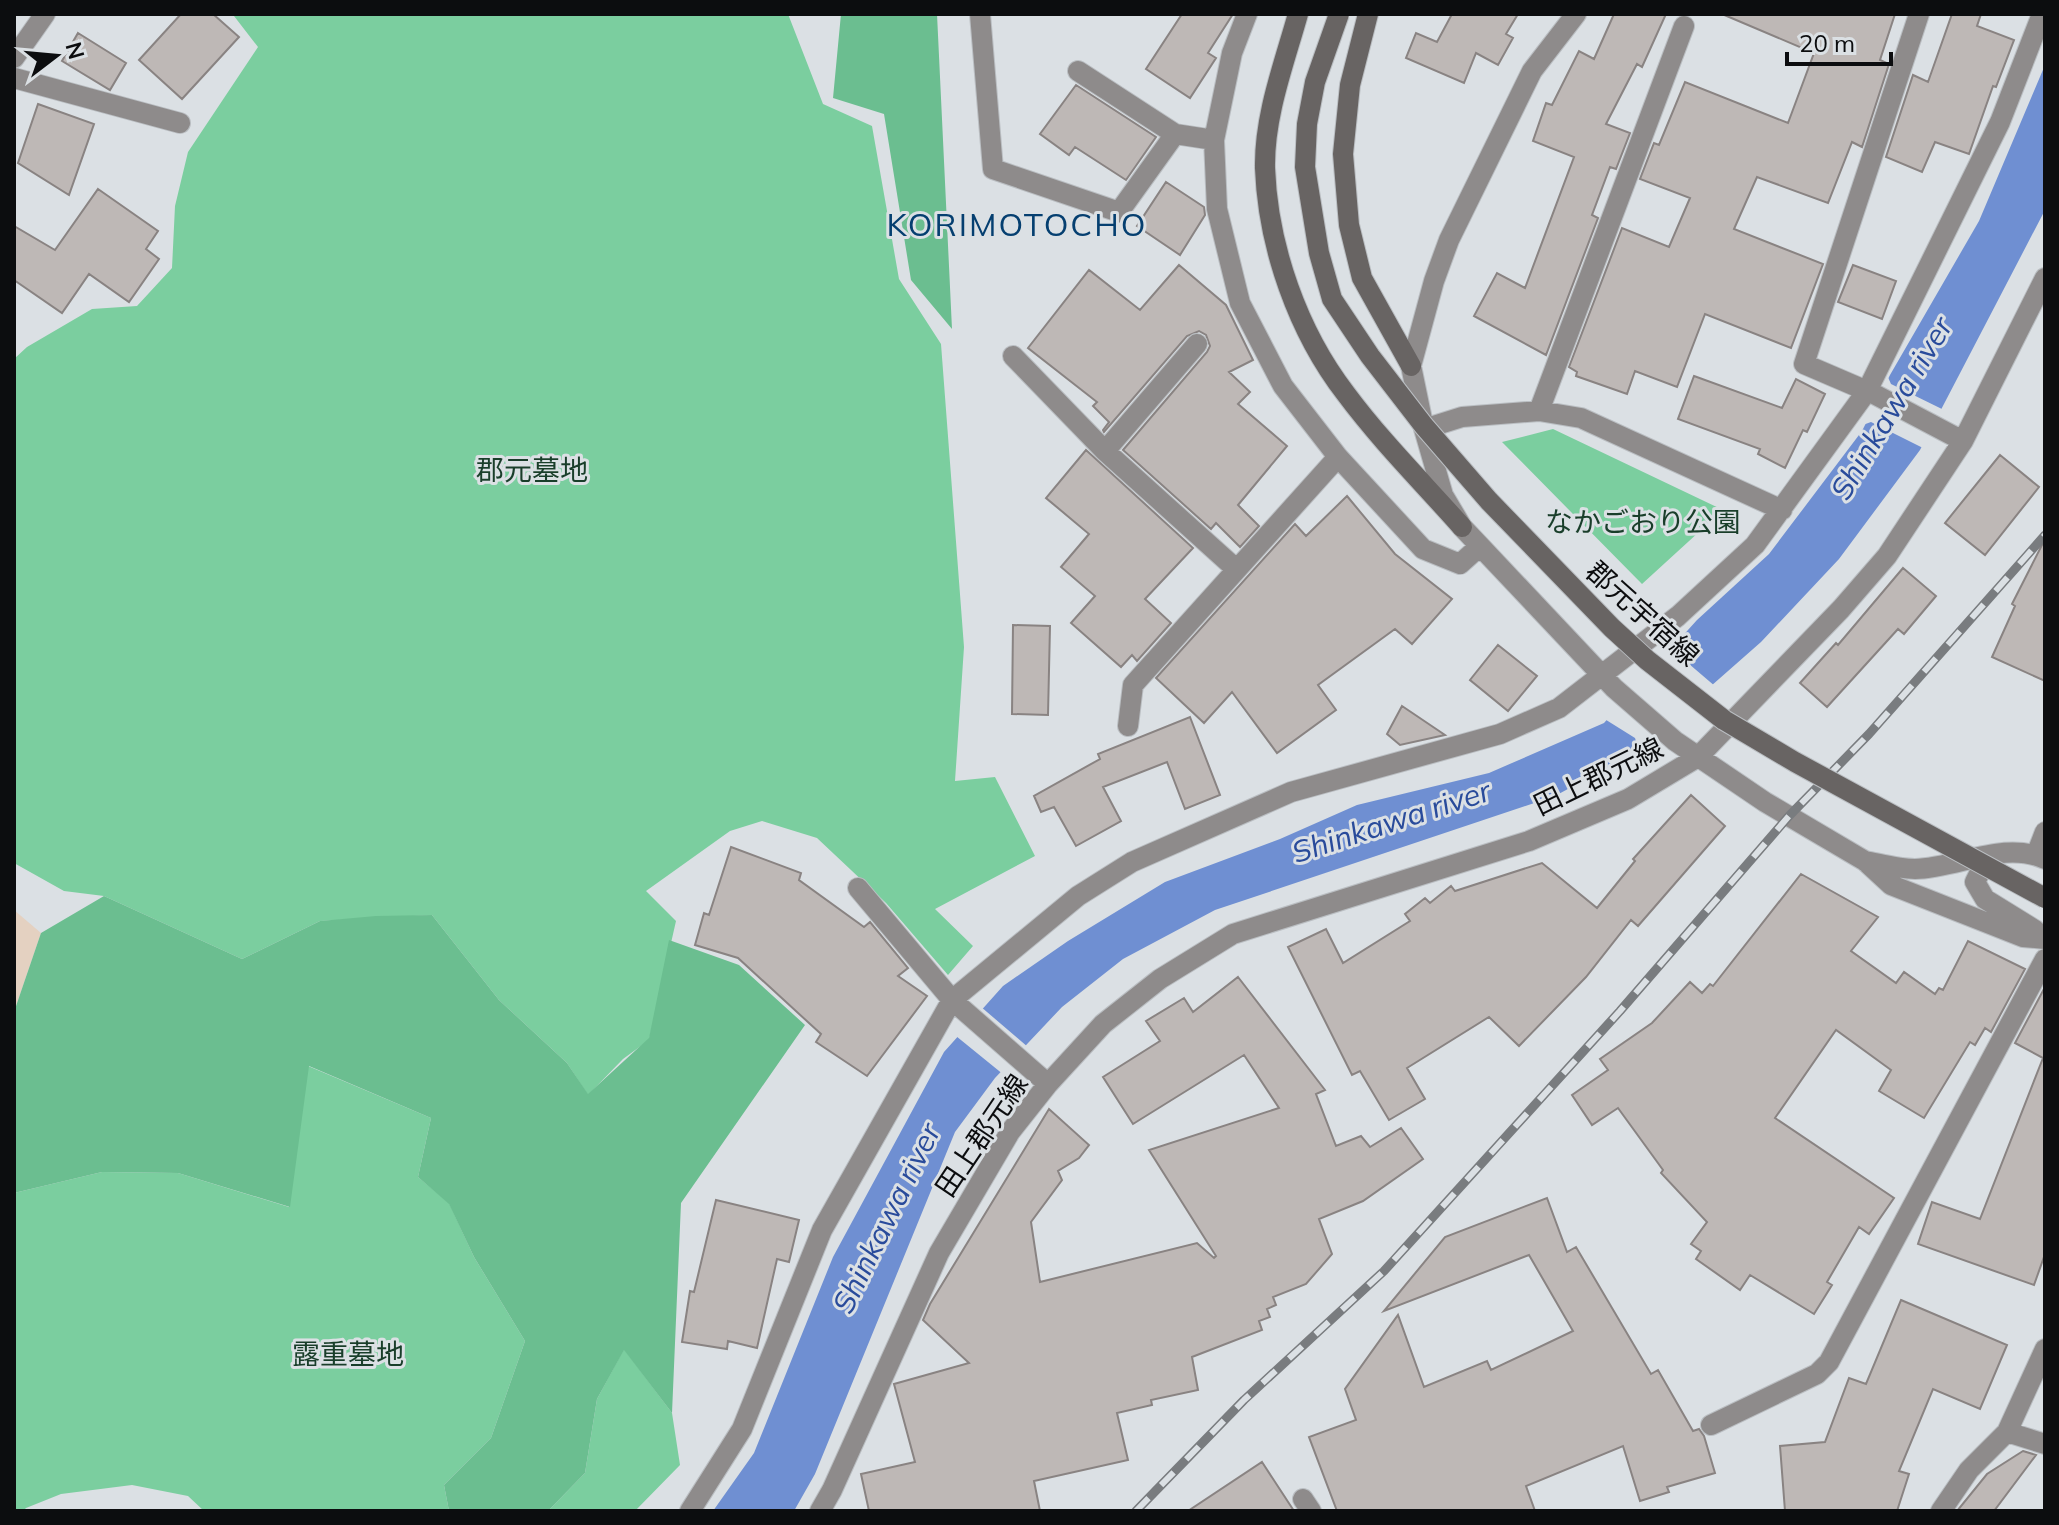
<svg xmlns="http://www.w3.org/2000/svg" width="2059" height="1525" font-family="Mulish,'Noto Sans JP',sans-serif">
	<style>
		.education { fill: #e4d1c1 }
		.green { fill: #7bce9f }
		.forest { fill: #6bbe90 }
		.water { fill: #6f8fd2 }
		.pier { fill: #dbe0e4 }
		.building { fill: #beb8b6; stroke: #898382; stroke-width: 2 }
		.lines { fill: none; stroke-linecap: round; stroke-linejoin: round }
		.street-casing { stroke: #babec2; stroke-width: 22 }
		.secondary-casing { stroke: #babec2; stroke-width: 22 }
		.street { stroke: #8e8b8b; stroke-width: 20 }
		.secondary { stroke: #686463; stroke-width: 20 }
		.rail-casing { stroke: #797c7f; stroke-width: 9 }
		.rail { stroke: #dbe0e4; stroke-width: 6; stroke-dasharray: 18; stroke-linecap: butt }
		.secondary-bridge-casing { stroke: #babec2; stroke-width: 22; stroke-linecap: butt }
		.secondary-bridge { stroke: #686463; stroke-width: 20 }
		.labels { text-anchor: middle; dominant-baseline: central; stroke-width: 6; stroke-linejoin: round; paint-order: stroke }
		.park-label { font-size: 28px; fill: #193e2a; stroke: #dbe0e4 }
		.street-label { font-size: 28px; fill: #0c0d0f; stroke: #dbe0e4 }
		.water-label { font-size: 30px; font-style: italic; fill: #294b9b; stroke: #dbe0e4 }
		.quarter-label { font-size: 32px; letter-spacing: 2px; fill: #053f70; stroke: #dbe0e4 }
	</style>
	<rect width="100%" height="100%" fill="#dbe0e4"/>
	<!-- education -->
	<path class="education" d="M14 910 41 933 14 1012Z"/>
	<!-- green -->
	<path class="green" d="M237 14H788L823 104 872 126 899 279 941 344 964 647 955 781 995 777 1035 856 935 909 973 946 948 975 886 903 817 838 762 821 730 831 646 891 676 921 649 1040 623 1059 588 1095 567 1063 499 1000 432 915 320 921 242 959 104 896 64 891 14 863V359L27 347 92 309 137 306 172 268 175 206 188 152 258 47 234 16Z
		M1553 429 1723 510 1642 584 1502 442Z
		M308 1066 431 1118 418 1177 449 1203 474 1257 525 1341 491 1438 444 1485 449 1511H204L188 1496 132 1485 61 1494 26 1508 23 1511H14V1193L102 1172 178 1173 289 1207Z
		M624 1349 672 1413 680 1465 635 1511H548L585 1473 597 1399Z"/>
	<!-- forest -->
	<path class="forest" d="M841 14H937L952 329 911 280 884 114 833 98Z
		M104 896 242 959 320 921 376 916 432 915 499 1000 567 1063 588 1094 649 1038 669 940 739 965 805 1025 681 1203 672 1413 624 1350 597 1399 585 1473 548 1511H449L444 1485 491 1438 525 1341 474 1257 449 1204 418 1177 431 1118 309 1066 290 1207 178 1173 102 1172 14 1193V1012L41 933Z"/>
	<!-- water -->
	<path class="water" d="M2045 65V210L1920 450 1839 559 1761 642 1636 752 1555 796 1215 910 1123 959 1062 1007 995 1078 955 1132 815 1474 794 1511H713L754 1453 833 1257 944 1052 1003 986 1068 941 1165 882 1280 839 1357 805 1489 773 1604 723 1697 620 1769 554 1862 431 1890 375 1979 221Z"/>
	<!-- pier -->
	<path class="pier" d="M1887 375 1891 384 1946 411 1925 449 1871 422 1860 426Z
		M1668 646 1716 687 1640 754 1635 738 1603 718Z
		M980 1006 1029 1048 1004 1075 956 1036 952 1037Z"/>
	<!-- building -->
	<path class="building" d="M181 14H213L239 37 182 99 139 60Z
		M1182 14H1233L1208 53 1216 58 1190 98 1146 69Z
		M1452 14H1518L1506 34 1513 38 1498 65 1476 53 1464 83 1406 58 1416 33 1437 42Z
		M1614 14H1666L1642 67 1637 64 1606 124 1630 133 1616 169 1610 167 1592 215 1598 218 1546 355 1474 316 1497 273 1525 288 1574 157 1533 141 1546 103 1552 105 1579 51 1594 59Z
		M1722 14H1895L1880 60 1889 64 1862 147 1852 142 1828 203 1757 177 1734 229 1823 264 1791 348 1705 314 1677 387 1635 371 1627 394 1576 376 1577 372 1569 367 1622 228 1669 247 1690 198 1640 179 1654 143 1659 145 1685 82 1788 123 1814 53Z
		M1952 14H1981L1977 26 2014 40 1996 87 1993 86 1969 154 1935 142 1922 172 1886 157 1913 75 1928 82Z
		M78 33 126 63 110 90 62 61Z
		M1076 85 1156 137 1126 180 1075 147 1069 155 1040 134Z
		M38 104 94 124 69 195 18 163Z
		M1166 182 1204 207 1205 215 1180 255 1137 226Z
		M98 189 158 231 146 249 159 259 129 302 89 274 62 313 14 280V226L55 250Z
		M1179 265 1226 305 1253 360 1229 372 1250 392 1238 404 1287 446 1238 505 1259 526 1240 547 1216 523 1211 529 1123 450 1207 352 1210 346 1206 335 1199 331 1187 336 1104 432 1103 430 1109 422 1093 406 1097 402 1028 348 1089 270 1140 310Z
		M1853 265 1896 281 1882 319 1838 302Z
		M1694 376 1782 408 1796 379 1825 394 1807 432 1803 430 1785 468 1758 454 1760 449 1678 419Z
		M1086 450 1193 548 1145 599 1171 623 1137 661 1132 655 1121 667 1071 623 1095 596 1061 567 1089 534 1046 498Z
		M2000 455 2039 487 1985 555 1945 523Z
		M1347 496 1395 554 1452 599 1412 644 1395 629 1318 685 1336 710 1277 753 1232 692 1204 723 1156 678 1295 524 1306 536Z
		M2045 539V681L1992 657 2015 606 2012 604Z
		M1903 568 1936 596 1904 634 1898 629 1827 707 1800 683 1836 643 1838 645Z
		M1013 625 1050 626 1048 715 1012 714Z
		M1498 645 1537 676 1508 711 1470 680Z
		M1402 706 1445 735 1400 745 1387 734Z
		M1190 717 1220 795 1185 809 1167 762 1103 787 1121 821 1076 846 1054 807 1041 812 1034 796 1100 759 1098 754Z
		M1691 795 1725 826 1638 926 1631 920 1586 977 1519 1046 1489 1017 1407 1068 1425 1099 1389 1120 1360 1071 1352 1075 1288 947 1326 929 1343 963 1410 921 1405 914 1425 898 1430 903 1451 886 1455 891 1542 863 1597 908 1635 861 1633 859Z
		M731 847 801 873 799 880 864 927 870 922 908 968 898 976 927 996 867 1076 816 1042 821 1034 738 958 695 945 704 913 709 915Z
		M1801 874 1878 917 1851 951 1896 983 1904 972 1935 994 1939 988 1943 990 1968 941 2025 969 1991 1032 1985 1028 1975 1045 1970 1042 1924 1118 1879 1091 1891 1070 1836 1030 1775 1118 1894 1198 1869 1234 1859 1227 1827 1282 1832 1285 1814 1314 1750 1275 1740 1290 1696 1259 1701 1251 1691 1244 1707 1222 1661 1173 1663 1170 1618 1108 1592 1125 1572 1095 1608 1070 1600 1059 1652 1023 1690 982 1702 993 1710 984 1713 986Z
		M1238 977 1325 1090 1316 1094 1336 1146 1361 1136 1370 1147 1401 1128 1423 1159 1363 1201 1319 1219 1332 1254 1306 1284 1273 1297 1276 1305 1267 1309 1270 1317 1259 1321 1262 1330 1192 1357 1198 1390 1151 1400 1152 1405 1117 1413 1128 1460 1034 1481 1040 1511H869L861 1474 915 1462 894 1384 969 1363 923 1320 930 1304 1049 1109 1089 1145 1079 1158 1058 1171 1062 1180 1031 1222 1040 1282 1197 1243 1214 1258 1216 1256 1149 1150 1279 1108 1244 1055 1133 1124 1103 1077 1160 1041 1146 1021 1184 998 1193 1012Z
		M2045 987V1254L2034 1285 1918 1244 1932 1202 1980 1219 2043 1058 2015 1043Z
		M1547 1198 1567 1252 1576 1247 1651 1374 1658 1370 1693 1431 1699 1429 1704 1436 1715 1473 1667 1487 1669 1492 1640 1501 1623 1446 1526 1486 1535 1511H1337L1309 1437 1356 1420 1345 1389 1398 1315 1424 1387 1487 1361 1491 1370 1573 1331 1529 1255 1384 1311 1445 1237Z
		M716 1200 799 1220 789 1262 777 1259 757 1348 728 1341 727 1349 682 1342 690 1291 694 1292Z
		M1901 1300 2007 1345 1980 1409 1933 1389 1899 1471 1909 1474 1897 1511H1785L1780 1446 1825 1442 1849 1378 1866 1384Z
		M2023 1451 2036 1455 1994 1511H1957L1987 1474Z
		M1262 1462 1294 1511H1188Z"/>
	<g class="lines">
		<!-- street casing -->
		<g class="street-casing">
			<path id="street" d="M980 14 993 169 1119 212 1175 134
				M1247 14 1232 53 1214 140 1217 209 1240 303 1283 386 1338 457 1423 549 1460 564 1480 546
				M1576 14 1532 71 1449 240 1434 281 1411 366 1424 429 1443 495 1462 527 1480 546 1614 688 1675 741 1765 802 1865 861 1891 885 2023 937 2045 939
				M1919 14 1804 364 1874 394 1963 441
				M14 58 45 14
				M1078 71 1175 134 1214 140
				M14 78 180 123
				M1013 356 1105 451 1236 569
				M1539 411 1684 26
				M1424 429 1462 417 1539 411 1581 418 1782 510
				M1105 451 1197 344
				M1128 726 1133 685 1338 457
				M2036 855 2045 832
				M1988 856 1975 882 1985 899 2035 930
				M1865 861C1881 864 1899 869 1915 869 1958 868 2004 840 2045 859
				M858 888 952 1000 1048 1084
				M1711 1425 1817 1374 1829 1362 2045 959
				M2007 1432 2045 1444
				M1303 1499 1311 1511
				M690 1511 742 1429 822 1230 952 1000 1078 896 1132 862 1291 792 1500 734 1559 708 1678 616 1755 545 1867 391 2000 122 2042 14
				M820 1511 832 1490 939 1253 1010 1132 1048 1084 1103 1024 1160 979 1233 934 1529 841 1628 799 1698 757 1841 609 1887 556 1963 441 2045 278
				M1941 1511 1969 1470 2007 1432 2045 1349"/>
		</g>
		<!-- secondary casing -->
		<g class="secondary-casing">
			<path id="secondary" d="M1298 14C1284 64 1264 116 1265 168 1268 247 1298 332 1346 394 1381 441 1423 483 1462 527
				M1368 14 1350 85 1343 154 1349 225 1362 278 1411 366"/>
		</g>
		<!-- street -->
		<use href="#street" class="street"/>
		<!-- secondary -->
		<use href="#secondary" class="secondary"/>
		<!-- rail casing -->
		<g class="rail-casing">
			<path id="rail" d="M1136 1511 1244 1400 1384 1271 1620 1011 1789 816 1869 734 2045 535"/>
		</g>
		<!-- rail -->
		<use href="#rail" class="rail"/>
		<!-- secondary-bridge casing -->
		<g class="secondary-bridge-casing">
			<path id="secondary-bridge" d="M1339 14 1315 82 1307 124 1305 167 1319 253 1332 299 1370 356 1424 426 1489 501 1612 628 1647 660 1724 720 1795 762 2045 898"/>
		</g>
		<!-- secondary-bridge -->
		<use href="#secondary-bridge" class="secondary-bridge"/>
	</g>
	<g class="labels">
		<!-- park labels -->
		<g class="park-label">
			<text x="532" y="469">郡元墓地</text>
			<text x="1643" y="521">なかごおり公園</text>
			<text x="348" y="1353">露重墓地</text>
		</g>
		<!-- street labels -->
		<g class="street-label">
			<text transform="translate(1643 613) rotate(42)">郡元宇宿線</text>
			<text transform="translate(1598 776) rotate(-26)">田上郡元線</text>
			<text transform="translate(981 1135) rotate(-56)">田上郡元線</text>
		</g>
		<!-- water labels -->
		<g class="water-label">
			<text transform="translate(1891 408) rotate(-59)">Shinkawa river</text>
			<text transform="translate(1391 821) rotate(-18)">Shinkawa river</text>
			<text transform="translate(886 1218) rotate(-64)">Shinkawa river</text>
		</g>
		<!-- quarter labels -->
		<g class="quarter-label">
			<text x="1017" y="224">KORIMOTOCHO</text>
		</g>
	</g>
	<!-- border -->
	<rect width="2059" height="1525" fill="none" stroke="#0c0d0f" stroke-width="32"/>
	<!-- north arrow -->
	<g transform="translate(56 56) rotate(74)" stroke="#dbe0e4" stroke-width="6" paint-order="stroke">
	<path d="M0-6L14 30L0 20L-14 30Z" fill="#0c0d0f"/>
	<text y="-12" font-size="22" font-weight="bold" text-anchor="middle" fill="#0c0d0f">N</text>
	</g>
	<!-- scale -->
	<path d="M1787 52v12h104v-12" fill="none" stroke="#0c0d0f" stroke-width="4"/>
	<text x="1799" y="52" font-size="24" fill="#0c0d0f" stroke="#dbe0e4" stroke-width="6" paint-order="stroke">20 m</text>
</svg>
